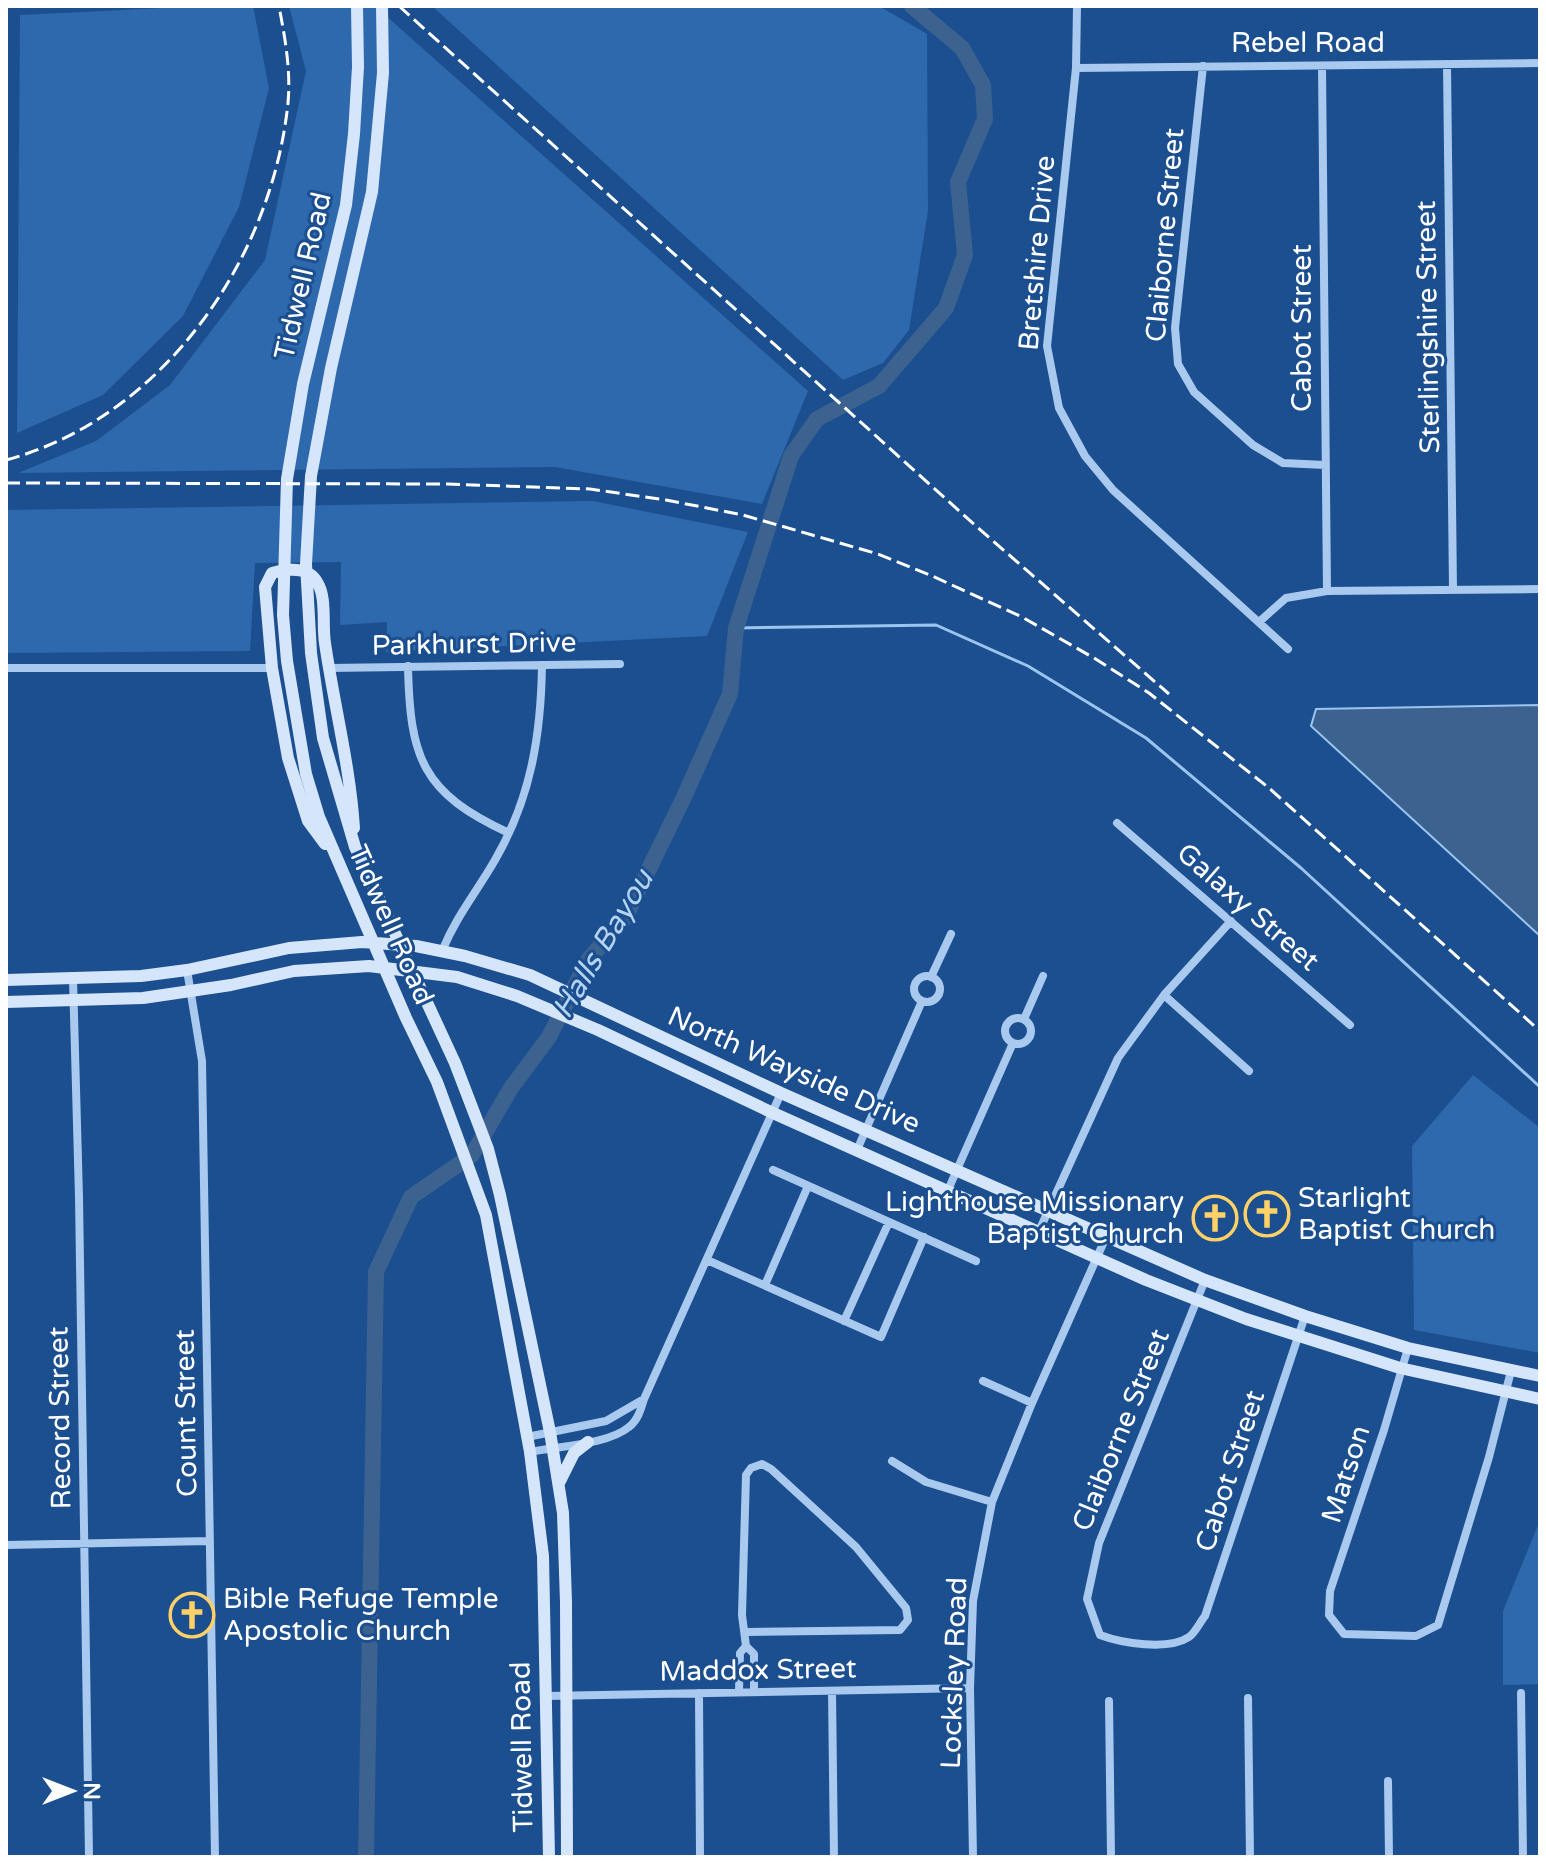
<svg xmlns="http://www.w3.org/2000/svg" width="1546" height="1863" font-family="'Varela Round',sans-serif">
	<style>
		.green { fill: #2e69ad }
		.water { fill: #3c6290; stroke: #9cc4f0; stroke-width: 2 }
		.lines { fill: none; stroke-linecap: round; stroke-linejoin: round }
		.stream { stroke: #9cc4f0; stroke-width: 3 }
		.river { stroke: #3c6290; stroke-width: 16 }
		.street { stroke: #a9c9ee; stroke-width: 8 }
		.secondary { stroke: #d6e6fa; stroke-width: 12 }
		.rail { stroke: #fff; stroke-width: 3; stroke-dasharray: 14 6; stroke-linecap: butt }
		.labels { text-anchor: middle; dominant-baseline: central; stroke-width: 6; stroke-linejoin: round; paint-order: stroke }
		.street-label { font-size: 28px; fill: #fff; stroke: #1b4f8f }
		.poi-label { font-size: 28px; fill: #fff; stroke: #1b4f8f; text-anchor: start }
		.water-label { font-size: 30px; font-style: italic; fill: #b5d3f5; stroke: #1b4f8f }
	</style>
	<rect width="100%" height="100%" fill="#1b4f8f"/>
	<!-- green -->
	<path class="green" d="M204 6H253L269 88 239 207 183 316 103 395 17 433 20 15Z
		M289 6H375L808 391 762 504 555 467 18 473 96 441 170 385 265 260 306 71Z
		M432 6H879L927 34 928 211 909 330 883 363 843 380Z
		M593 501 748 532 707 636 386 652 387 622 340 625 341 562 255 563 250 651 6 653V510Z
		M1473 1075 1540 1128V1353L1414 1330 1412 1146Z
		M1540 1520V1684L1503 1685V1611Z"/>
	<!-- water -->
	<path class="water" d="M1540 705V936L1311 726 1316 709Z"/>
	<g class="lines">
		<!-- stream -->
		<path class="stream" d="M736 628 936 625 1028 666 1146 738 1301 868 1540 1087"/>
		<!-- river -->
		<path class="river" d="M366 1857 376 1272 411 1197 472 1155 511 1088 549 1037 588 960 625 918 684 797 730 694 736 628 791 456 817 419 879 386 946 308 965 255 958 182 985 119 983 85 962 48 912 6"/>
		<!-- street -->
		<path class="street" d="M1077 6 1076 68 1047 346 1059 408 1085 456 1113 490 1288 649
			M1447 64 1453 590
			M1203 66 1175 328 1178 364 1194 392 1253 445 1283 463 1325 465
			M1322 66 1327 591
			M1076 68 1540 63
			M1259 622 1286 598 1327 591 1540 589
			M408 666C410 758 422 793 509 833
			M6 668H272
			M329 668 620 664
			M1117 823 1350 1025
			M442 951C457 915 476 893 495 860 531 798 541 735 542 665
			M187 970 202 1061 215 1857
			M914 989a13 13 0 1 1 26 0a13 13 0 1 1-26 0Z
			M931 977 951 934
			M73 979 79 1197 89 1857
			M1164 995 1249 1071
			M1005 1031a13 13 0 1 1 26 0a13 13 0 1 1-26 0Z
			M1024 1019 1043 976
			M857 1150 922 1001
			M773 1170 976 1261
			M948 1190 1013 1043
			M1039 1231 1118 1058 1164 995 1231 921
			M707 1260 881 1337 924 1237
			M1205 1280 1099 1543 1087 1599 1100 1635C1121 1643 1168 1651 1189 1637 1195 1633 1200 1622 1205 1616L1305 1316
			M765 1285 808 1186
			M844 1321 889 1222
			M1408 1348 1384 1430 1330 1591 1329 1615 1344 1634 1416 1636 1438 1625 1489 1457 1511 1371
			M983 1381 1032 1403
			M527 1437 606 1421 644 1399
			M530 1452C558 1446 607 1445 629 1427 638 1420 641 1409 644 1399L781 1093
			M892 1461 926 1482 992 1502
			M6 1545 210 1541
			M745 1632 900 1630 908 1620 906 1608 856 1547 771 1469 762 1464 751 1468 746 1475 742 1615 746 1646 754 1654V1692
			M832 1691 834 1857
			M739 1692 740 1653 746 1646
			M699 1693 700 1857
			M1521 1693 1523 1857
			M546 1696 970 1688
			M1248 1698 1250 1857
			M1109 1701 1111 1857
			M1388 1781 1389 1857
			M973 1857 970 1688 973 1601 992 1502 1032 1403 1106 1237"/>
		<!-- secondary -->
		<path class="secondary" d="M357 6 358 67 354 134 346 205 303 384 287 479 283 615 287 661 306 774 319 817 406 1018 437 1082 486 1215 530 1452 543 1556 549 1857
			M382 6 383 73 372 192 331 368 311 476 306 564 311 653 323 738 355 847 455 1063 488 1149 500 1195 550 1432 563 1513 566 1602 567 1857
			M325 844 308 821 288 758 272 668 265 587 272 573C286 569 308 566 317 582 327 597 322 625 325 643 334 705 350 766 354 828
			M6 980 141 976 187 970 289 948 362 942 416 946 465 956 530 975 781 1093 1205 1280 1305 1316 1408 1348 1540 1376
			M6 1002 143 998 231 985 294 971 369 966 457 977 517 996 598 1030 773 1113 1146 1280 1246 1319 1400 1368 1540 1399
			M559 1483 574 1453 588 1442"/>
		<!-- rail -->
		<path class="rail" d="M399 6 977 527 1169 694
			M6 460C163 418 272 259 288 103 291 70 285 38 279 6
			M6 483 447 484 590 489 666 500 743 515 878 554 930 575 1022 617 1094 658 1149 693 1269 788 1540 1031"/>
	</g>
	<!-- icons -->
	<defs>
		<g id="church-ring" transform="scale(2.3)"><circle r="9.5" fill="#1b4f8f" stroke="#ffd166" stroke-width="1.5"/><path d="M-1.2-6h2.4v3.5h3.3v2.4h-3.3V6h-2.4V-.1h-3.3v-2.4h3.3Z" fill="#ffd166"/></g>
	</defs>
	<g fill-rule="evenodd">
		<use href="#church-ring" x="1267" y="1214"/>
		<use href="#church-ring" x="1215" y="1218"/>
		<use href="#church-ring" x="192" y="1615"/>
	</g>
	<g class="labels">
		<!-- street labels -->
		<g class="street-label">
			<text x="1308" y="43">Rebel Road</text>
			<text transform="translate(1165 235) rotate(-85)">Claiborne Street</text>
			<text transform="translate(1037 253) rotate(-85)">Bretshire Drive</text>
			<text transform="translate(303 276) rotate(-77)">Tidwell Road</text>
			<text transform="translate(1428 327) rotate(-91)">Sterlingshire Street</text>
			<text transform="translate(1302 328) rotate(-90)">Cabot Street</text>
			<text transform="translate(474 644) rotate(-1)">Parkhurst Drive</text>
			<text transform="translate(1248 907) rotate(41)">Galaxy Street</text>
			<text transform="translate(391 925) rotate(66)">Tidwell Road</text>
			<text transform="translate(794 1070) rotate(24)">North Wayside Drive</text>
			<text transform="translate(186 1413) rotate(-91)">Count Street</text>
			<text transform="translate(60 1418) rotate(-91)">Record Street</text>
			<text transform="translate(1121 1430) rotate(-68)">Claiborne Street</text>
			<text transform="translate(1230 1471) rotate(-72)">Cabot Street</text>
			<text transform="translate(1346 1474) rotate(-72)">Matson</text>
			<text transform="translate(758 1670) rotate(-1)">Maddox Street</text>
			<text transform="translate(954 1673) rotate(-88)">Locksley Road</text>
			<text transform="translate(522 1747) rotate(-91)">Tidwell Road</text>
		</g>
		<!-- poi labels -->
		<g class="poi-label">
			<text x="1298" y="1198">Starlight<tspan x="1298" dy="32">Baptist Church</tspan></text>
			<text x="1184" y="1202" text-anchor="end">Lighthouse Missionary<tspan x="1184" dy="32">Baptist Church</tspan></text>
			<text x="223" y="1599">Bible Refuge Temple<tspan x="223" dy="32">Apostolic Church</tspan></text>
		</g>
		<!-- water labels -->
		<g class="water-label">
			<text transform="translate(603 944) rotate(-59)">Halls Bayou</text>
		</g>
	</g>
	<!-- border -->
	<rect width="1546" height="1863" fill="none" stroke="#ffffff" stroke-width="16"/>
	<!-- north arrow -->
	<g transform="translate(72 1791) rotate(90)" stroke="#1b4f8f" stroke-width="6" paint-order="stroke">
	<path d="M0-6L14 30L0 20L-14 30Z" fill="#ffffff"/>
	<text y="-12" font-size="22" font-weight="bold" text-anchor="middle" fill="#ffffff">N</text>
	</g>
</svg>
